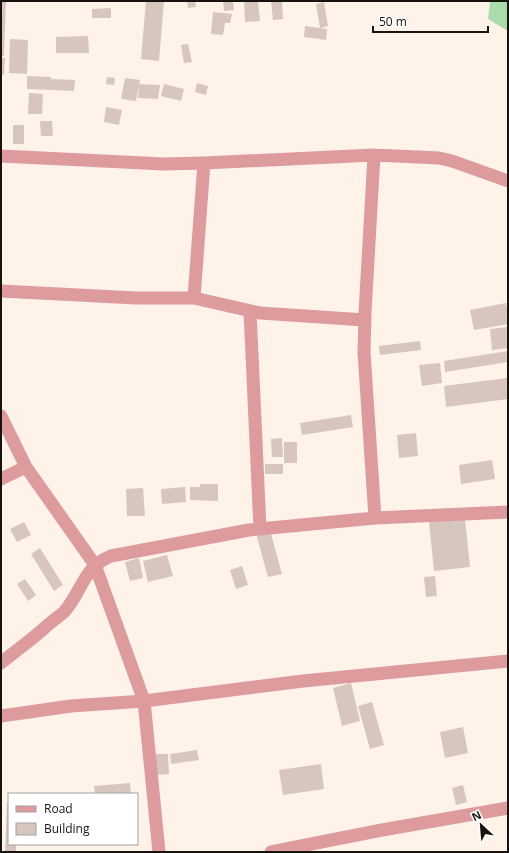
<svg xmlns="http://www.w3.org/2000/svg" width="509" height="853" font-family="'Open Sans',sans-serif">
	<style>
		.green { fill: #a9dbab }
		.building { fill: #d7c6be }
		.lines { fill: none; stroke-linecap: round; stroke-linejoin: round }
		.street { stroke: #dd9b9e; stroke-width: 13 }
	</style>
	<rect width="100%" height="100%" fill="#fef2e9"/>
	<!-- green -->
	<path class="green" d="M490 1H508V31L488 19Z"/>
	<!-- building -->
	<path class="building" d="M1 1H6L4 56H1Z
		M146 1H164L159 61 141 59Z
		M187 1H195L196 7 188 8Z
		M223 1H233L234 10 224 11Z
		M244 1H258L260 21 245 22Z
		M271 1H282L283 19 273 20Z
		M324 2 328 26 320 28 316 4Z
		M111 8V18H92V9Z
		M213 12 232 14 230 23H225L223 35 211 34Z
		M305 26 327 29 326 40 304 37Z
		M88 36 89 53H56V37Z
		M10 39 28 40 27 74 9 73Z
		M188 44 192 62 184 63 181 45Z
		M1 58H5L4 75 1 74Z
		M27 76 51 77V79L75 80 74 91 27 89Z
		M107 77 115 78 114 85 106 84Z
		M125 78 140 80 136 101 121 99Z
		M197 83 208 86 206 95 195 92Z
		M139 84 160 85 158 99 138 98Z
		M164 84 184 89 181 101 161 96Z
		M29 93 43 94 42 114H28Z
		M106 107 122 110 119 125 104 122Z
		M40 121H52L53 136H41Z
		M13 125H24V144H13Z
		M506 303 508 312V324L474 330 470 310Z
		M508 327V348L492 350 490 329Z
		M420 341 421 350 380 355 379 346Z
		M508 351V362L445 372 444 361Z
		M440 363 442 383 422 386 419 365Z
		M507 378 508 399 446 407 444 386Z
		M351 415 353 427 302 435 300 423Z
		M416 433 418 456 399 458 397 435Z
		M282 438 283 457H272L271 439Z
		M284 442H297V463H284Z
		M492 460 495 479 461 484 459 465Z
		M265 464H283V474H265Z
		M200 484H218V501L190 500V487H200Z
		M185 487 186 502 162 504 161 489Z
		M143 488 145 516H127L126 489Z
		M465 519 470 567 434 571 429 522Z
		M24 522 31 535 17 542 10 529Z
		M270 530 282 574 268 577 256 534Z
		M40 548 63 585 54 591 31 554Z
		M167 555 173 576 148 582 143 561Z
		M139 558 143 578 130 581 125 562Z
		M242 566 248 585 236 589 230 570Z
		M435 576 437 596 426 597 424 577Z
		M25 579 36 595 28 601 17 584Z
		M351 683 360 721 342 726 333 688Z
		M372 702 384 745 370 749 358 706Z
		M463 727 468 753 445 758 440 732Z
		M197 750 199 760 171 764 170 754Z
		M156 754H168L169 774 156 775Z
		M321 764 324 789 283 795 279 770Z
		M130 783 131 794H95L94 786Z
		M463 785 467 802 456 805 452 788Z
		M7 803H9V844H16V852H5Z"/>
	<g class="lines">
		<!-- street -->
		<path class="street" d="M1 156 164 164 204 163 374 155 439 158 452 161 508 181
			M1 291 136 298H194L260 313 365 320
			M194 298 204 163
			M250 311 260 529
			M1 416 26 467 95 565 144 701 159 852
			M1 479 26 467
			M375 518 508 512
			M1 663C17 650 34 638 49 624 54 620 59 616 64 612 82 592 83 567 111 556L249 530 375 518 364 352 365 313 374 155
			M1 716 71 706 144 701 303 681 508 661
			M271 852 382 830 508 808"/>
	</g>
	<!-- border -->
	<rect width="509" height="853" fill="none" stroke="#18130f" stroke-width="4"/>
	<!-- legend -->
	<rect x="8" y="793" width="130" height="52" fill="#ffffff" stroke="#a3a19f"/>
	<rect x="16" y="806" width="20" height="6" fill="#dd9b9e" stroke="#a3a19f"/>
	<text x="44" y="813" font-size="12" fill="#18130f">Road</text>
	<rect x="16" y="823" width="20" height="12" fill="#d7c6be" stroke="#a3a19f"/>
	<text x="44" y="833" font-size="12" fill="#18130f">Building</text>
	<!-- north arrow -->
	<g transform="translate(481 825) rotate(334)" stroke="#ffffff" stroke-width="3" paint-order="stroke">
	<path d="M0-3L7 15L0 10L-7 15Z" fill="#18130f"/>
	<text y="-6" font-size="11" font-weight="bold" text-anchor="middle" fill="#18130f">N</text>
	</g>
	<!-- scale -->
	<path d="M373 26v6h115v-6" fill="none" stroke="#18130f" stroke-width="2"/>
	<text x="379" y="26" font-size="12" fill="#18130f" stroke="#ffffff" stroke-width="3" paint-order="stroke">50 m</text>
</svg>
